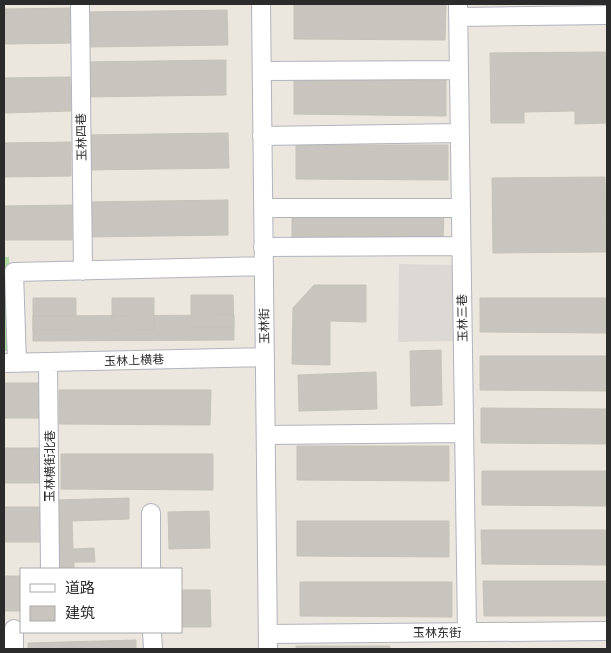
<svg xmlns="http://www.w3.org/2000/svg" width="611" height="653" font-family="'PT Sans','Noto Sans SC',sans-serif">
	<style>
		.green { fill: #afdba2 }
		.plaza { fill: #dcd9d5 }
		.building { fill: #c7c5bd; stroke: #c6c3b8 }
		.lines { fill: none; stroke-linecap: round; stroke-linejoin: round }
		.minor-casing { stroke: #b2b3bd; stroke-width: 20 }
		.minor { stroke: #fff; stroke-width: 18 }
		.labels { text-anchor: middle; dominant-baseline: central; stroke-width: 4.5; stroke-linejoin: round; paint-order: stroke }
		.street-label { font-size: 12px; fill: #2b2b2b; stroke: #fff }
	</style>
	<rect width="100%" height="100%" fill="#ebe7df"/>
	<!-- green -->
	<path class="green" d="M4 257H9L11 351H4Z"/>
	<!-- plaza -->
	<path class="plaza" d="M399 264 452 265 453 341 398 342Z"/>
	<!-- building -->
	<path class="building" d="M294 4H446L445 40 294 39Z
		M76 8V43L4 44V9Z
		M227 10 228 45 87 47 86 12Z
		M607 52V123L575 124V111L524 112V123H491L490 53Z
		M226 60V95L85 97 84 62Z
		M70 77 71 111 4 113V78Z
		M294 80H446V116L294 114Z
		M228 133 229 168 88 170 87 135Z
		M71 142V176L4 177V143Z
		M296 145H448V180L296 179Z
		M605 177 606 252 493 253 492 178Z
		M228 200V235L88 237 87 202Z
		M72 205V240H4V206Z
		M292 212H444L443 241 292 242Z
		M314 285H366V322L330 321V365L292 364 293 308Z
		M191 295H233L234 327H191Z
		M33 298H76V330H33Z
		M112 298H154V330L112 331Z
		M480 298H607V333L480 332Z
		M234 315V340L33 341V316Z
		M441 350 442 405 411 406 410 351Z
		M480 356H607V391L480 390Z
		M376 372 377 409 299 411 298 375Z
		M4 383H40V418H4Z
		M59 390H211L210 425 59 424Z
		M481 408 607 409V444L481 443Z
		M297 446H449V481L297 480Z
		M4 448H42V483H4Z
		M61 454H213V490L61 489Z
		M482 471H607V506L482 505Z
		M129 498V519L72 521 73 549 94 548 95 562H74V569H58L56 500Z
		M4 507H43V542H4Z
		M209 511 210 548 169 549 168 512Z
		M297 521H449V557L297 556Z
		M481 530H607V565L482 564Z
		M4 576H21V611H4Z
		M483 581H607V616H484Z
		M300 582H452V617L300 616Z
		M181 590H210L211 627H181Z
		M136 640V649H28V643Z
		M296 646H390V649H296Z"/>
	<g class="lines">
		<!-- minor casing -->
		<g class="minor-casing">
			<path id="minor" d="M80 4 83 271
				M261 4 268 649
				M458 4 467 632
				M458 17 607 15
				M262 71 459 70
				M262 136 459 133
				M263 208H461
				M263 247 461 246
				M48 362 50 569
				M4 363 265 357
				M17 363 14 272 264 266
				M266 435 464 433
				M151 513V569
				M14 629V649
				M152 632 153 649
				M268 634 607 631"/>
		</g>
		<!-- minor -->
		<use href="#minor" class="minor"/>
	</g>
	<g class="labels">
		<!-- street labels -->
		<g class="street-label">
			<text transform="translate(81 137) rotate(-91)">玉林四巷</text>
			<text transform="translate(462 318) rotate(-91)">玉林三巷</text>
			<text transform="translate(264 326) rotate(-91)">玉林街</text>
			<text transform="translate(134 360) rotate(-2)">玉林上横巷</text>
			<text transform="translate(49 466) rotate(-90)">玉林横街北巷</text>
			<text x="437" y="632">玉林东街</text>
		</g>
	</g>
	<!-- border -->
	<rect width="611" height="653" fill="none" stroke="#2b2b2b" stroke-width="10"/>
	<!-- legend -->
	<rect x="20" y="568" width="162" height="65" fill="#ffffff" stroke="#aaaaaa"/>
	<rect x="30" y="584" width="25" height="8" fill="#ffffff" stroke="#aaaaaa"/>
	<text x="65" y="593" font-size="15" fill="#2b2b2b">道路</text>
	<rect x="30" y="606" width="25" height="15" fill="#c7c5bd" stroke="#aaaaaa"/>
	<text x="65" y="618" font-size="15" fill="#2b2b2b">建筑</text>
</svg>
